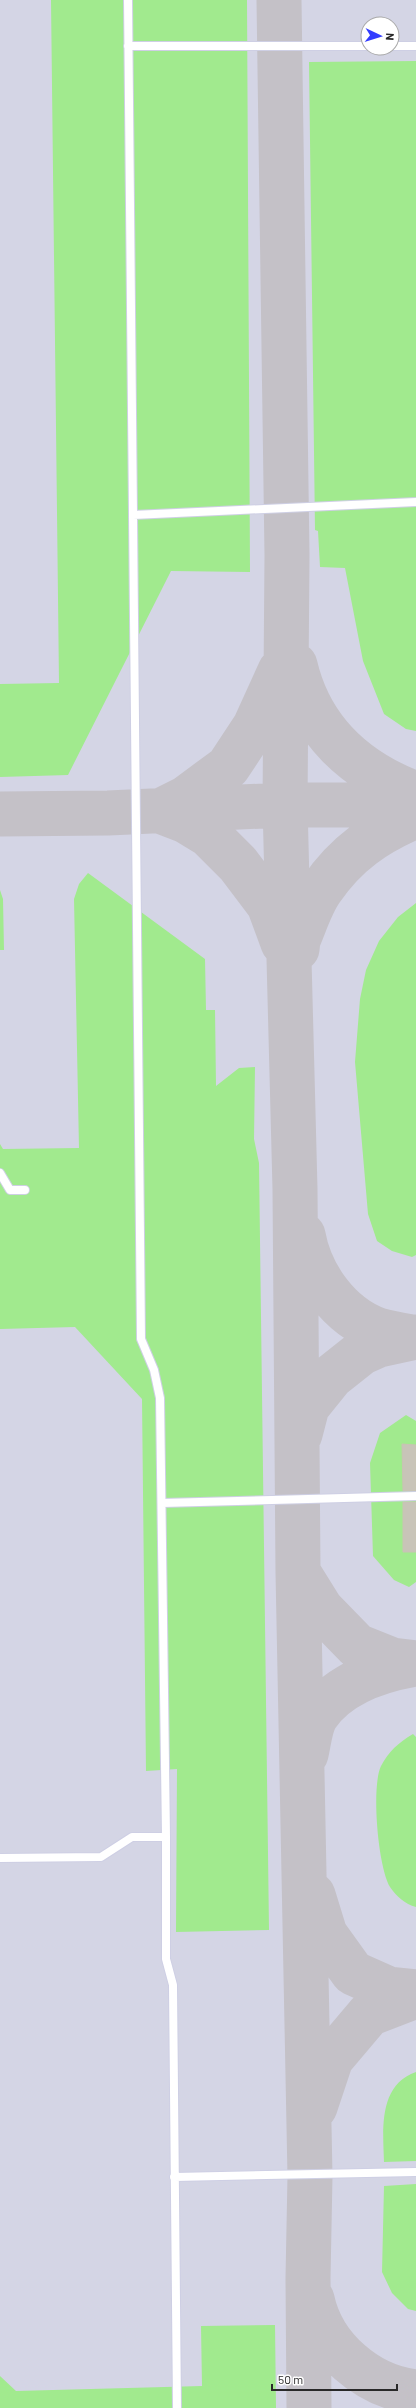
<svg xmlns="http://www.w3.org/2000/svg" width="416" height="2408" font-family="Barlow,sans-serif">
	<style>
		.airport { fill: #d4d5e5; fill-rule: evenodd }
		.green { fill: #a1ea8e }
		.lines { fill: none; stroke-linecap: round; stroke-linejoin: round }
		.taxiway { stroke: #c4c1c7; stroke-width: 45 }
		.building { fill: #c8c4b8; stroke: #c8c4b2 }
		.lane-casing { stroke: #cecfe4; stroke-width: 10 }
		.lane { stroke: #fff; stroke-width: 8 }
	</style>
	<rect width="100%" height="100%" fill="#ede7d8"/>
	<!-- airport -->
	<path class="airport" d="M0 0H416V2408H0ZM368 24H392V48H368Z"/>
	<!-- green -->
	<path class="green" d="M51 0H247L250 572 171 571 68 775 0 777V684L59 683Z
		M416 61V731L406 729 384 714 363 661 345 568 320 567 318 531 315 530 309 62Z
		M88 873 205 959 206 1010H215L216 1086 239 1068 255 1067 254 1139 259 1163 269 1930 176 1932 177 1769 146 1771 142 1399 75 1327 0 1329V1144L3 1149 79 1148 74 899 79 884Z
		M0 890 3 899 4 950H0Z
		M416 903V1255L412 1257 392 1251 377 1241 368 1214 355 1062 360 999 366 970 379 941 398 917Z
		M406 1415 416 1421V1582L409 1587 394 1580 373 1556 370 1463 380 1433Z
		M413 1734 416 1737V1907C405 1904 396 1896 390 1887 378 1867 371 1787 381 1766 389 1751 398 1743 413 1734Z
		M416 2072V2161L384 2162C383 2130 378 2085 416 2072Z
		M416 2184V2311L408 2309 392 2293 382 2272 384 2186Z
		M275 2325 276 2408H0V2376L16 2391 202 2386 201 2326Z"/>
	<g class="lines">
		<!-- taxiway -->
		<path class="taxiway" d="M279 0 287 555 285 805 295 1189 298 1572 310 2176 308 2278 309 2408
			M295 665C310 730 355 771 416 794
			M160 811 186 798 228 767 255 726 280 671
			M160 811 186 821 209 835 238 864 269 905 283 943
			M0 814 108 813 285 805H416
			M297 949 298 940C305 924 311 904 321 890 346 853 376 833 416 816
			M303 1235C310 1275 339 1316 378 1330 389 1333 400 1335 411 1337
			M300 1434 307 1407 332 1376 361 1353 379 1345 416 1337
			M298 1572 321 1609 357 1646 392 1660 416 1663
			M306 1754C309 1742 310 1725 317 1715 339 1684 380 1670 416 1664
			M313 1895 325 1934 353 1973 389 1989 416 1992
			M315 2107 331 2059 369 2014 416 1996
			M312 2299C322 2348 368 2387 416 2392"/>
	</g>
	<!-- building -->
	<path class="building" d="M402 1444 416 1445V1491H403Z
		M403 1502H416V1552H403Z"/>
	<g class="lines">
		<!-- lane casing -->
		<g class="lane-casing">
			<path id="lane" d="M128 0 141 1339 154 1370 160 1398 166 1837V1959L173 1985 177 2408
				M128 46H368
				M392 46H416
				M133 515 416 502
				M0 1173 10 1190H25
				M162 1503 416 1496
				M0 1858 101 1857 132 1837H166
				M174 2177 416 2172"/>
		</g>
		<!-- lane -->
		<use href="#lane" class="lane"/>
	</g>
	<!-- north arrow -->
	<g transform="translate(380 36) rotate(94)"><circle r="19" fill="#ffffff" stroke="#a9a9a9"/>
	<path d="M0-3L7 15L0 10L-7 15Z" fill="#333dff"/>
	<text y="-6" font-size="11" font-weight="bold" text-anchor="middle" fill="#292929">N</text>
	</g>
	<!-- scale -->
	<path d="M272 2384v6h125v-6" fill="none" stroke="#292929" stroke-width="2"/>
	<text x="278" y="2384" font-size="12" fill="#292929" stroke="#ffffff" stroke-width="3" paint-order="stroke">50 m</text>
</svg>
